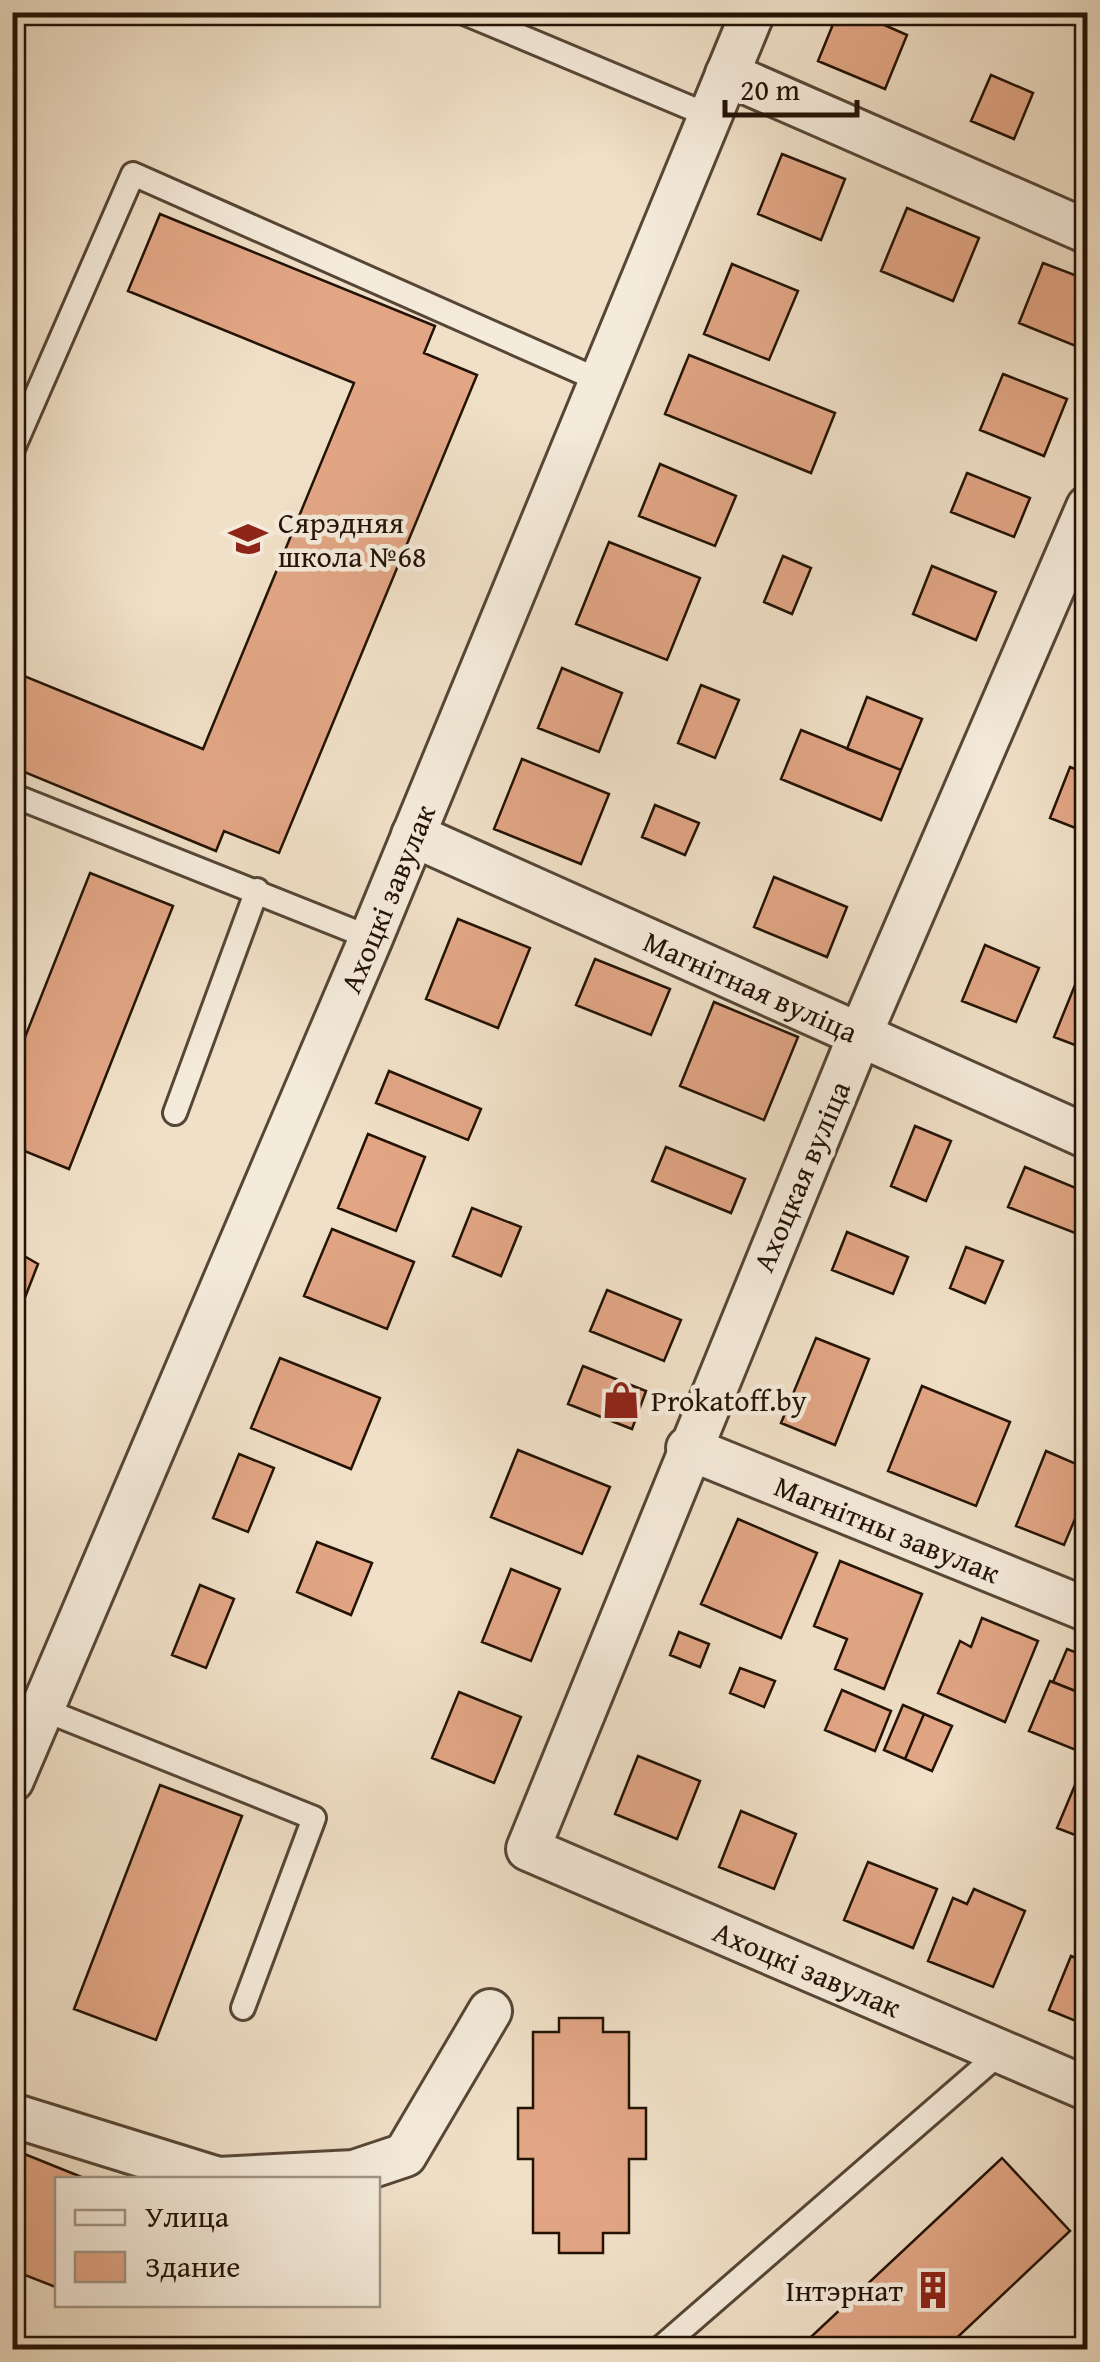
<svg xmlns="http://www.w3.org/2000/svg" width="1100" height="2362" font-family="'Gentium Book Plus',serif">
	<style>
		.building { fill: #e2a685; stroke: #231205; stroke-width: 2.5 }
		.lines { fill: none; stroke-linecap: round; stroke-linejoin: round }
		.service-casing { stroke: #564636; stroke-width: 28 }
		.minor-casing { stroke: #564636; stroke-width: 48 }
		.service { stroke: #f5ebdb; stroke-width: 22 }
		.minor { stroke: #f5ebdb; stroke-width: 42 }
		.labels { text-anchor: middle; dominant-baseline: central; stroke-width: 9; stroke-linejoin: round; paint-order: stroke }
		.poi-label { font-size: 30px; fill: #231205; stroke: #f5ebdb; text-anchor: start }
		.street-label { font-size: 30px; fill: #231205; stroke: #f5ebdb }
	</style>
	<rect width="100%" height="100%" fill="#f0e0c7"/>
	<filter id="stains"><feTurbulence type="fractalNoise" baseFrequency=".002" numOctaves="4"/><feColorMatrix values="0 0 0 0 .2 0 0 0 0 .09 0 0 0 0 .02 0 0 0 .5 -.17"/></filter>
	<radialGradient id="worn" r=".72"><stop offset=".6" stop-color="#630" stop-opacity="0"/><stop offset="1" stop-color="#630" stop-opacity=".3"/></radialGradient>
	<!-- building -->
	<path class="building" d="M838 12H855L907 35 885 89 818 61Z
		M991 75 1033 93 1014 139 971 121Z
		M782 154 845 179 821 240 758 214Z
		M907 208 979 238 953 301 881 271Z
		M160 214 435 326 424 353 477 375 279 853 224 831 216 851 12 767V671L203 749 354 383 128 291Z
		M1043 263 1088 280V351L1019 323Z
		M732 264 798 291 769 360 704 334Z
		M689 355 835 413 811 473 665 414Z
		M1003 374 1067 399 1044 456 980 430Z
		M660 464 736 496 715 546 639 516Z
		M967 473 1030 498 1014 537 951 512Z
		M609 542 700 578 667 660 576 624Z
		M783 556 811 568 792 614 764 602Z
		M932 566 996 592 976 640 913 614Z
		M562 668 622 693 599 752 538 728Z
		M701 685 739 700 715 758 678 743Z
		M867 697 922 719 901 770 847 749Z
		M801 730 901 770 881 820 781 779Z
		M522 759 609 794 581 864 494 829Z
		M1070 767 1088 774V833L1050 818Z
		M655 805 699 823 685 855 642 837Z
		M90 873 173 906 69 1169 12 1146V1070Z
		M774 877 847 907 827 957 754 927Z
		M458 919 530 948 498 1028 426 999Z
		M985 945 1039 968 1016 1022 962 1001Z
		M595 959 670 989 651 1035 576 1005Z
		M1077 980 1088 984V1050L1054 1037Z
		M714 1002 798 1037 764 1120 680 1086Z
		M389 1071 481 1109 468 1140 376 1103Z
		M915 1126 951 1141 926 1201 891 1186Z
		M368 1134 425 1157 396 1231 338 1208Z
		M666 1147 745 1179 731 1213 652 1181Z
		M1025 1167 1088 1193V1238L1008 1207Z
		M472 1208 521 1227 501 1276 453 1256Z
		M332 1229 414 1262 387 1329 304 1296Z
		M847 1232 908 1257 893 1294 832 1270Z
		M966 1247 1003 1261 985 1303 950 1288Z
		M12 1249 38 1264 17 1318 12 1317Z
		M607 1290 681 1320 664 1361 590 1331Z
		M816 1338 869 1359 835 1445 781 1423Z
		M280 1358 380 1398 351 1469 251 1428Z
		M583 1366 646 1391 632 1429 568 1404Z
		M922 1386 1010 1422 976 1506 888 1471Z
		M518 1450 610 1487 582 1554 491 1517Z
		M1046 1451 1088 1469V1488L1064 1545 1016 1526Z
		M239 1454 274 1468 248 1532 213 1518Z
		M738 1519 817 1553 781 1638 701 1604Z
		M317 1542 372 1563 351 1615 297 1592Z
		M840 1561 922 1594 884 1689 835 1669 847 1639 814 1626Z
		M511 1569 560 1589 531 1661 482 1642Z
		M200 1585 234 1599 206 1668 172 1655Z
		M982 1618 1038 1641 1005 1722 938 1693 960 1641 971 1647Z
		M679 1632 709 1644 700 1667 670 1655Z
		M1067 1649 1088 1657V1696L1053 1682Z
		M740 1668 775 1681 764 1707 730 1693Z
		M1050 1681 1088 1696V1755L1029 1731Z
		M842 1690 891 1711 875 1751 825 1730Z
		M459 1692 521 1717 494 1783 432 1758Z
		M903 1705 924 1714 905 1759 884 1750Z
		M924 1714 952 1726 932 1771 905 1759Z
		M638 1756 700 1781 677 1839 615 1814Z
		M160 1785 242 1816 156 2040 74 2009Z
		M1075 1785 1088 1791V1840L1057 1828Z
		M741 1811 796 1834 774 1889 719 1867Z
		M868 1862 937 1889 913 1948 844 1920Z
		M974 1889 1025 1911 993 1987 928 1961 953 1898 967 1904Z
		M1071 1956 1088 1963V2026L1049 2010Z
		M559 2018H603V2032H629V2108H646V2159H629V2233H603V2253H559V2233H533V2159H518V2108H533V2032H559Z
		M12 2149 89 2180H58V2288L12 2270Z
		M1002 2158 1070 2231 944 2350H797Z"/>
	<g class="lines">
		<!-- service casing -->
		<g class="service-casing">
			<path id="service" d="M462 12 710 116
				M12 451 133 174 601 381
				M12 795 371 938
				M175 1113 257 890
				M42 1709 314 1818 243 2008
				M658 2350 1001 2052"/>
		</g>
		<!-- minor casing -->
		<g class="minor-casing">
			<g id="minor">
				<path d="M727 74 1088 232"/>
				<path id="s1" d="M1088 507 859 1037 528 1849 1088 2089"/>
				<path id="s2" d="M413 835 1088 1137"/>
				<path id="s3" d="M688 1448 1088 1610"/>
				<path id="s4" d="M12 1780 371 938 753 12"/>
				<path d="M12 2115 218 2179 354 2172 405 2155 490 2011"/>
			</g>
		</g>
		<!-- service -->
		<use href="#service" class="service"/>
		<!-- minor -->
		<use href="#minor" class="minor"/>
	</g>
	<!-- icons -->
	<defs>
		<g id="school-bare" transform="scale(3)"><path d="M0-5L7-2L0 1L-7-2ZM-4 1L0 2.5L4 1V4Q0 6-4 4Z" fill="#8f2418" stroke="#f5ebdb" stroke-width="2.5" paint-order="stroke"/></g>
		<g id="shop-bare" transform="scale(3)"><path d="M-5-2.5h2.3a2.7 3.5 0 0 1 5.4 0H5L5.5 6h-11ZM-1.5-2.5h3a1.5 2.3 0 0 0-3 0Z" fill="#8f2418" stroke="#f5ebdb" stroke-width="2.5" paint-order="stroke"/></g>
		<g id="building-bare" transform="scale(3)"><path d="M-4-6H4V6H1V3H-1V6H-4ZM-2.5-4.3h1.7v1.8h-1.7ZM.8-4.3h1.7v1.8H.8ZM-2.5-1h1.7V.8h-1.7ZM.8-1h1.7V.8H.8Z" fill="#8f2418" stroke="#f5ebdb" stroke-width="2.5" paint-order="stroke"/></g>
	</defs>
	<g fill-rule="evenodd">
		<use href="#school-bare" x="248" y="539"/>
		<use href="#shop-bare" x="621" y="1400"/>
		<use href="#building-bare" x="933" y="2290"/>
	</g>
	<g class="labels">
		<!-- poi labels -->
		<g class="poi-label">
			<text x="278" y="522">Сярэдняя<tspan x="278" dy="34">школа №68</tspan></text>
			<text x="651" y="1400">Prokatoff.by</text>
			<text x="903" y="2290" text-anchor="end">Інтэрнат</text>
		</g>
		<!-- street labels -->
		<g class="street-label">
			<text stroke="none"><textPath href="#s4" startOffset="958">Ахоцкі завулак</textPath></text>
			<text stroke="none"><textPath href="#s2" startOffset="370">Магнітная вуліца</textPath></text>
			<text transform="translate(801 1176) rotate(-67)">Ахоцкая вуліца</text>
			<text stroke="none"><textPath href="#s3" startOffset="215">Магнітны завулак</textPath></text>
			<text stroke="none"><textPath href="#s1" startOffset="1758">Ахоцкі завулак</textPath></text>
		</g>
	</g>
	<!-- margin -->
	<rect width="1100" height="2362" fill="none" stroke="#f0e0c7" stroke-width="50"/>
	<rect x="15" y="15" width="1070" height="2332" fill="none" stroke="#231205" stroke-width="5"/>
	<rect x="25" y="25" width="1050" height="2312" fill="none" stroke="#231205" stroke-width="2.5"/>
	<!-- legend -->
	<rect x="55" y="2177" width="325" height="130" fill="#f5ebdb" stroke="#a19485" stroke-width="2.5"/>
	<rect x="75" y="2210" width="50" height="15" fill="#f5ebdb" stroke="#a19485" stroke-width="2.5"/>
	<text x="145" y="2227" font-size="30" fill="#231205">Улица</text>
	<rect x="75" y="2252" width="50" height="30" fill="#e2a685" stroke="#a19485" stroke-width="2.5"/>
	<text x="145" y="2277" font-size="30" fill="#231205">Здание</text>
	<!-- scale -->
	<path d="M725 100v15h132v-15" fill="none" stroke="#231205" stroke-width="5"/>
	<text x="740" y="100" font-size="30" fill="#231205" stroke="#f5ebdb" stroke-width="8" paint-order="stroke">20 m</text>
	<rect width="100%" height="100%" filter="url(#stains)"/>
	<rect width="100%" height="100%" fill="url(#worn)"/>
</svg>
